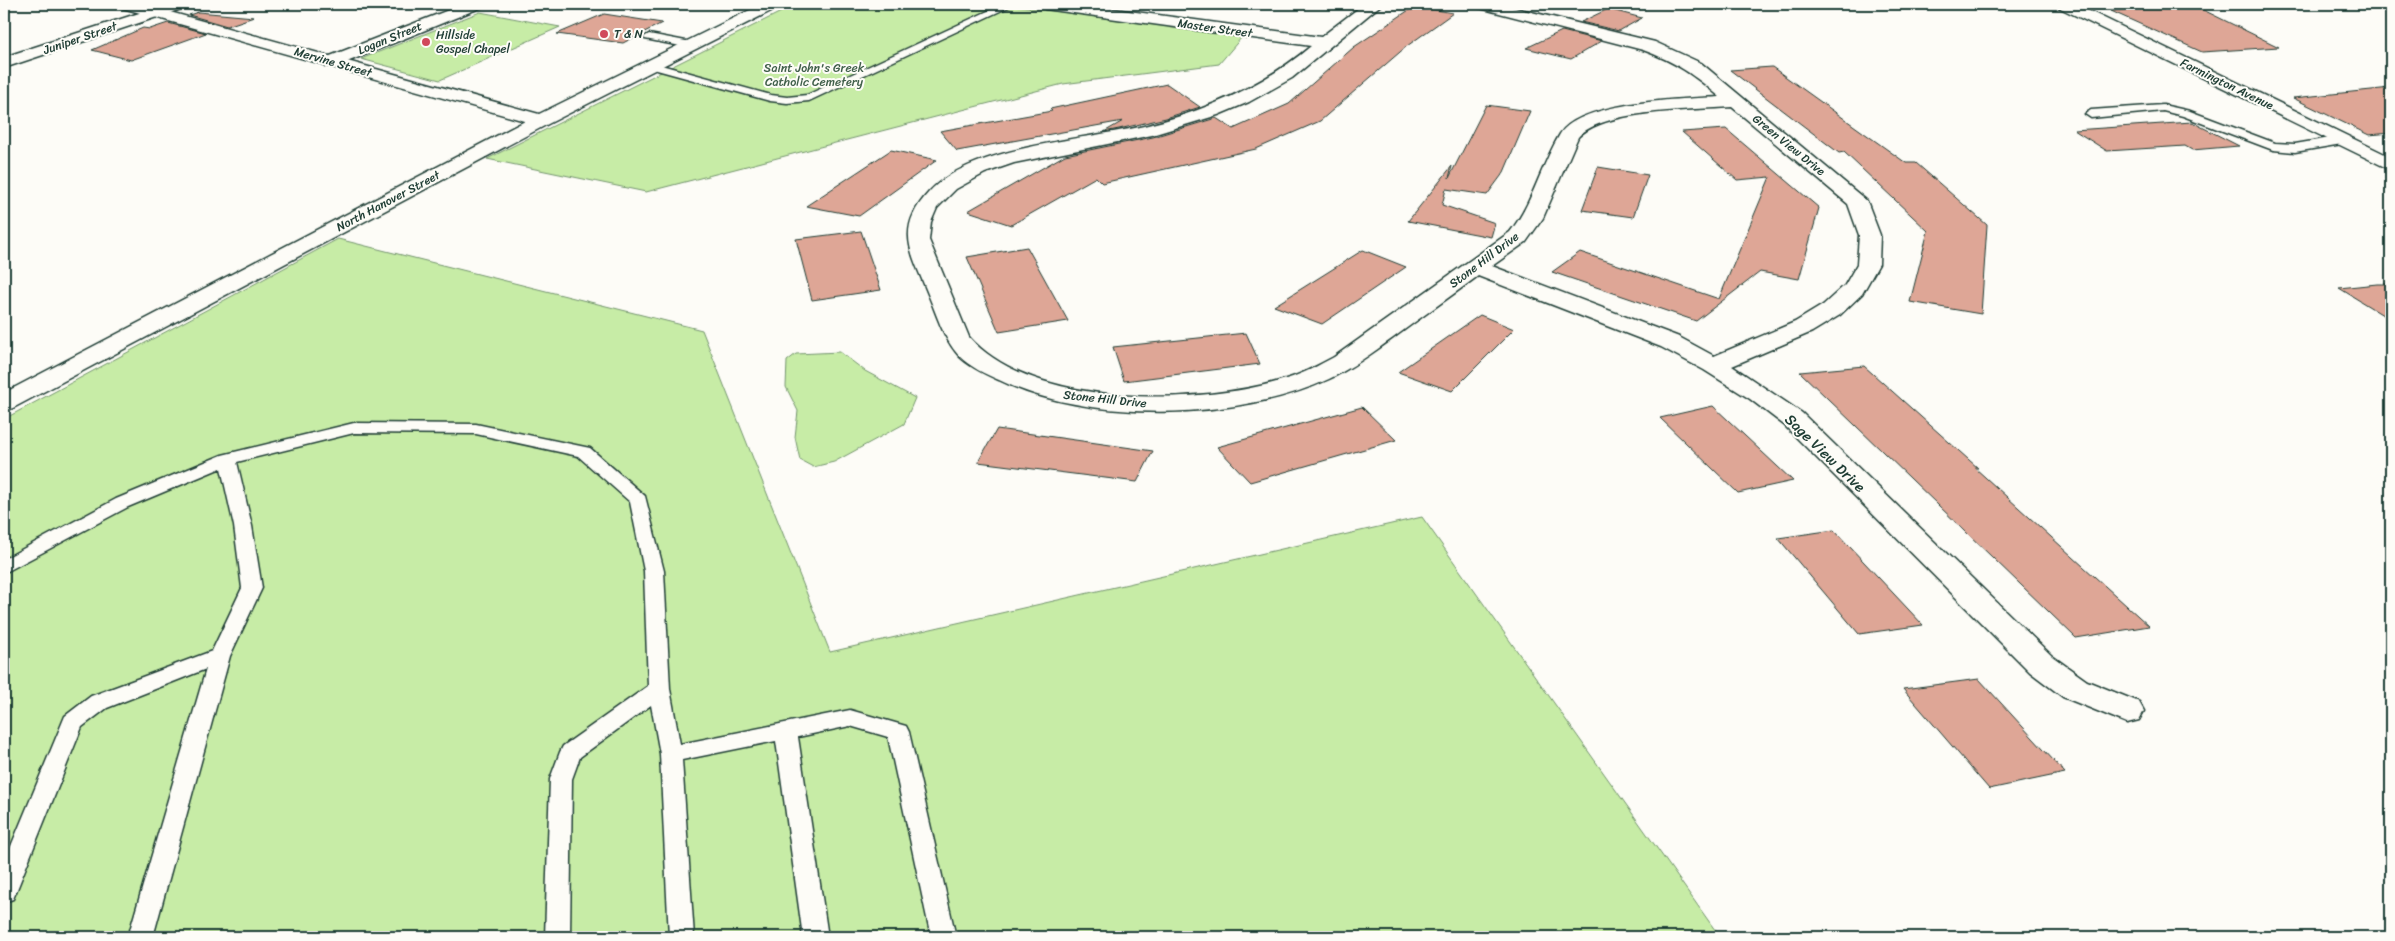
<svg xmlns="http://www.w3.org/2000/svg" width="2395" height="941" font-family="Sriracha,sans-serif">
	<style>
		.green { fill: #c7eca6; stroke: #73946d }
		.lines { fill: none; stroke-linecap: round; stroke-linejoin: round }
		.stream { stroke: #639ea5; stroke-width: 5.5 }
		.building { fill: #dea696; stroke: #1f3d34 }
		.service-casing { stroke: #1f3d34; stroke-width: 3 }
		.minor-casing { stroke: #1f3d34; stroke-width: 3 }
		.tertiary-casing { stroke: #1f3d34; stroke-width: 3 }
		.service { fill: #fdfcf7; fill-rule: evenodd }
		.minor { fill: #fdfcf7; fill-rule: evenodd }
		.tertiary { fill: #fdfcf7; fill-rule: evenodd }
		.poi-dot { fill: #d1495b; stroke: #fdfcf7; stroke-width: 2 }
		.labels { text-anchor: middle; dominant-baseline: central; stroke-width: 4; stroke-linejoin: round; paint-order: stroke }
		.far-street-label { font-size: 12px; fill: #1f3d34; stroke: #fdfcf7 }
		.far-poi-label { font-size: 12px; fill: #1f3d34; stroke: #fdfcf7; text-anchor: start }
		.far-park-label { font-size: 12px; fill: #41604b; stroke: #fdfcf7 }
		.street-label { font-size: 15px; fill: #1f3d34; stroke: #fdfcf7 }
	</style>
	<rect width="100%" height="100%" fill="#fdfcf7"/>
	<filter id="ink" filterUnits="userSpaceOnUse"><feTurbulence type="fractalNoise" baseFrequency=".02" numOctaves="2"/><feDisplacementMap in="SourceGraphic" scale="10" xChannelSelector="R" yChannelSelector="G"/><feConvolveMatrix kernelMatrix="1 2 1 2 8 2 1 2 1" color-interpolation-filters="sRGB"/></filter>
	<g filter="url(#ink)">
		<!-- green -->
		<path class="green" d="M797 4H1005L1242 37 1219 64 1063 84 646 192 487 159Z
			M480 12 560 27 440 80 361 59Z
			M338 239 702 330 830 652 1422 517 1720 937H4V419Z
			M840 352 865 371 915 398 904 424 834 462 813 467 800 460 795 437 798 411 786 387 787 361 796 354Z"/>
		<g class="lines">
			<!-- stream -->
			<path class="stream" d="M2374 4 2391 10"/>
		</g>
		<!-- building -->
		<path class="building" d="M2191 4 2279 47 2202 52 2111 11Z
			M1415 6 1453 13 1407 46 1320 121 1256 149 1102 183 1096 177 1011 225 968 211 1065 155 1153 137 1216 118 1233 129 1289 104 1354 47Z
			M1608 9 1642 18 1619 31 1581 22Z
			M198 12 254 17 227 26 189 15Z
			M604 14 662 23 623 43 557 34Z
			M168 23 206 33 131 60 92 50 143 28 150 29Z
			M1562 31 1602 41 1571 59 1526 48Z
			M1772 67 1906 163H1916L1987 225 1981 314 1910 302 1928 231 1844 152 1839 153 1730 70Z
			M1167 84 1200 107 1166 118 1119 129 1104 132 1123 121 957 151 940 131 1052 111 1050 109Z
			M2391 88V133L2369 135 2293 98Z
			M1486 105 1530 111 1504 172 1487 195 1446 189 1442 205 1495 223 1491 237 1408 221 1452 166 1449 178Z
			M2192 122 2239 146 2192 150 2185 146 2107 151 2074 130Z
			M1726 129 1819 208 1799 279 1760 272 1696 321 1552 272 1580 252 1719 299 1770 177 1737 180 1682 132Z
			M891 150 937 160 859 216 806 206Z
			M1598 167 1648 175 1633 217 1582 210Z
			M861 231 881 290 812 300 796 239Z
			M1027 247 1068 321 999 332 967 257Z
			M1363 250 1406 267 1322 324 1274 306Z
			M2377 284H2391V320L2339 288Z
			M1480 315 1514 329 1452 391 1398 372Z
			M1246 333 1260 364 1124 381 1113 347Z
			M1864 366 1978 468H1975L2149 626 2076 638 1800 372Z
			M1713 406 1793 481 1738 493 1660 418Z
			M1362 407 1396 440 1250 482 1217 447Z
			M997 429 1153 451 1137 482 978 462Z
			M1834 530 1923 625 1859 634 1778 538Z
			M1979 679 2065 773 1989 789 1903 689Z"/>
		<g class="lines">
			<!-- service casing -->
			<g class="service-casing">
				<path id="service" d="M1003 4H1015L809 101 787 103 770 101 646 67 645 65 650 62 771 95 787 97 807 95Z
					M649 34 691 42 696 45 691 48 645 39 644 37Z
					M2163 105 2190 111 2275 143 2295 144 2342 136 2348 140 2342 144 2295 152 2273 150 2183 116 2163 111 2091 118 2085 114 2091 110Z
					M354 423 476 424 590 448 645 496 664 571 670 689 680 744 850 710 906 726 909 732 956 937H931L888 737 850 726 798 737 828 937H803L776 741 682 760 694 937H669L660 754 651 705 580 757 572 779 570 937H545L550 779 560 752 563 746 648 686 644 571 630 502 578 456 476 434 354 433 237 462 252 526 262 588 230 656 153 937H128L206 669 107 708 82 727 16 892 13 899 4 902V863L65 716 91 696 212 651 242 588 234 526 221 468 128 507 4 573V559L116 499 222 455Z"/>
			</g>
			<!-- minor casing -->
			<g class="minor-casing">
				<path id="minor" d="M167 4H190L187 7 4 68V57Z
					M464 4H485L482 7 337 66H325L322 62 325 58Z
					M1037 4H1077L1321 37 1364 4H1382L1292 78 1249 102 1218 115 1152 135 1014 163 985 173 956 189 937 208 931 222 929 240 969 337C1032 409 1202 406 1286 379 1303 374 1319 365 1334 357L1510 232C1533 203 1541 165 1560 134 1581 101 1684 99 1720 97 1694 75 1676 62 1643 50L1476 7 1473 4H1499L1655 42 1701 63 1867 201 1880 235 1879 264 1862 294 1840 315 1812 332 1732 366 1802 413 2052 656 2087 681 2139 702 2144 711 2139 720 2127 723 2063 697 2030 672 1784 425 1750 399 1704 370 1661 347 1478 276C1450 297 1421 317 1393 338 1372 353 1352 368 1329 379 1239 421 1088 424 999 380 985 374 970 367 959 356 943 338 937 315 928 294 912 253 894 230 929 192 971 146 1084 140 1144 126 1206 111 1262 87 1311 46L1045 9ZM1732 107 1848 204 1859 235 1857 264 1845 285 1823 305 1795 322 1714 356 1679 337 1492 266 1526 242 1543 218 1578 137C1604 109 1693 110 1732 107Z"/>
			</g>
			<!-- tertiary casing -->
			<g class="tertiary-casing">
				<path id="tertiary" d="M116 4H141L539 114 762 4H782L779 7 548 124 13 408 4 411V393L525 121 119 7Z
					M2055 4H2075L2391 157V170L2058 7Z"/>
			</g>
			<!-- service -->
			<use href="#service" class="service"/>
			<!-- minor -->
			<use href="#minor" class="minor"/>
			<!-- tertiary -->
			<use href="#tertiary" class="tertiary"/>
		</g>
	</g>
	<!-- markers -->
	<g class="poi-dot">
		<circle cx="604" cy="34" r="5"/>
		<circle cx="426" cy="42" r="5"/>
	</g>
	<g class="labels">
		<!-- far-street labels -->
		<g class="far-street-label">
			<text transform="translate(1215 28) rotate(8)">Master Street</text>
			<text transform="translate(80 38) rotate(-19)">Juniper Street</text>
			<text transform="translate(390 38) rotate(-22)">Logan Street</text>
			<text transform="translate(333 62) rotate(16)">Mervine Street</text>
			<text transform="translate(2227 84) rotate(26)">Farmington Avenue</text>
			<text transform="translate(1789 145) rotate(39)">Green View Drive</text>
			<text transform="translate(388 201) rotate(-28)">North Hanover Street</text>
			<text transform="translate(1484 260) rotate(-37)">Stone Hill Drive</text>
			<text transform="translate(1105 399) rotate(6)">Stone Hill Drive</text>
		</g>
		<!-- far-poi labels -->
		<g class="far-poi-label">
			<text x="614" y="34">T &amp; N</text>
			<text x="436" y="35">Hillside<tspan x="436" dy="14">Gospel Chapel</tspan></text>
		</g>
		<!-- far-park labels -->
		<g class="far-park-label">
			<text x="814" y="68">Saint John's Greek<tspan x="814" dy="14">Catholic Cemetery</tspan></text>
		</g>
		<!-- street labels -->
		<g class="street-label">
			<text transform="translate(1825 453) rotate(44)">Sage View Drive</text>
		</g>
	</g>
	<!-- margin -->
	<rect width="2395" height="941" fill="none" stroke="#fdfcf7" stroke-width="20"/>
	<rect x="10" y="10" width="2375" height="921" fill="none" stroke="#1f3d34" stroke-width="2" filter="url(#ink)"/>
</svg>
